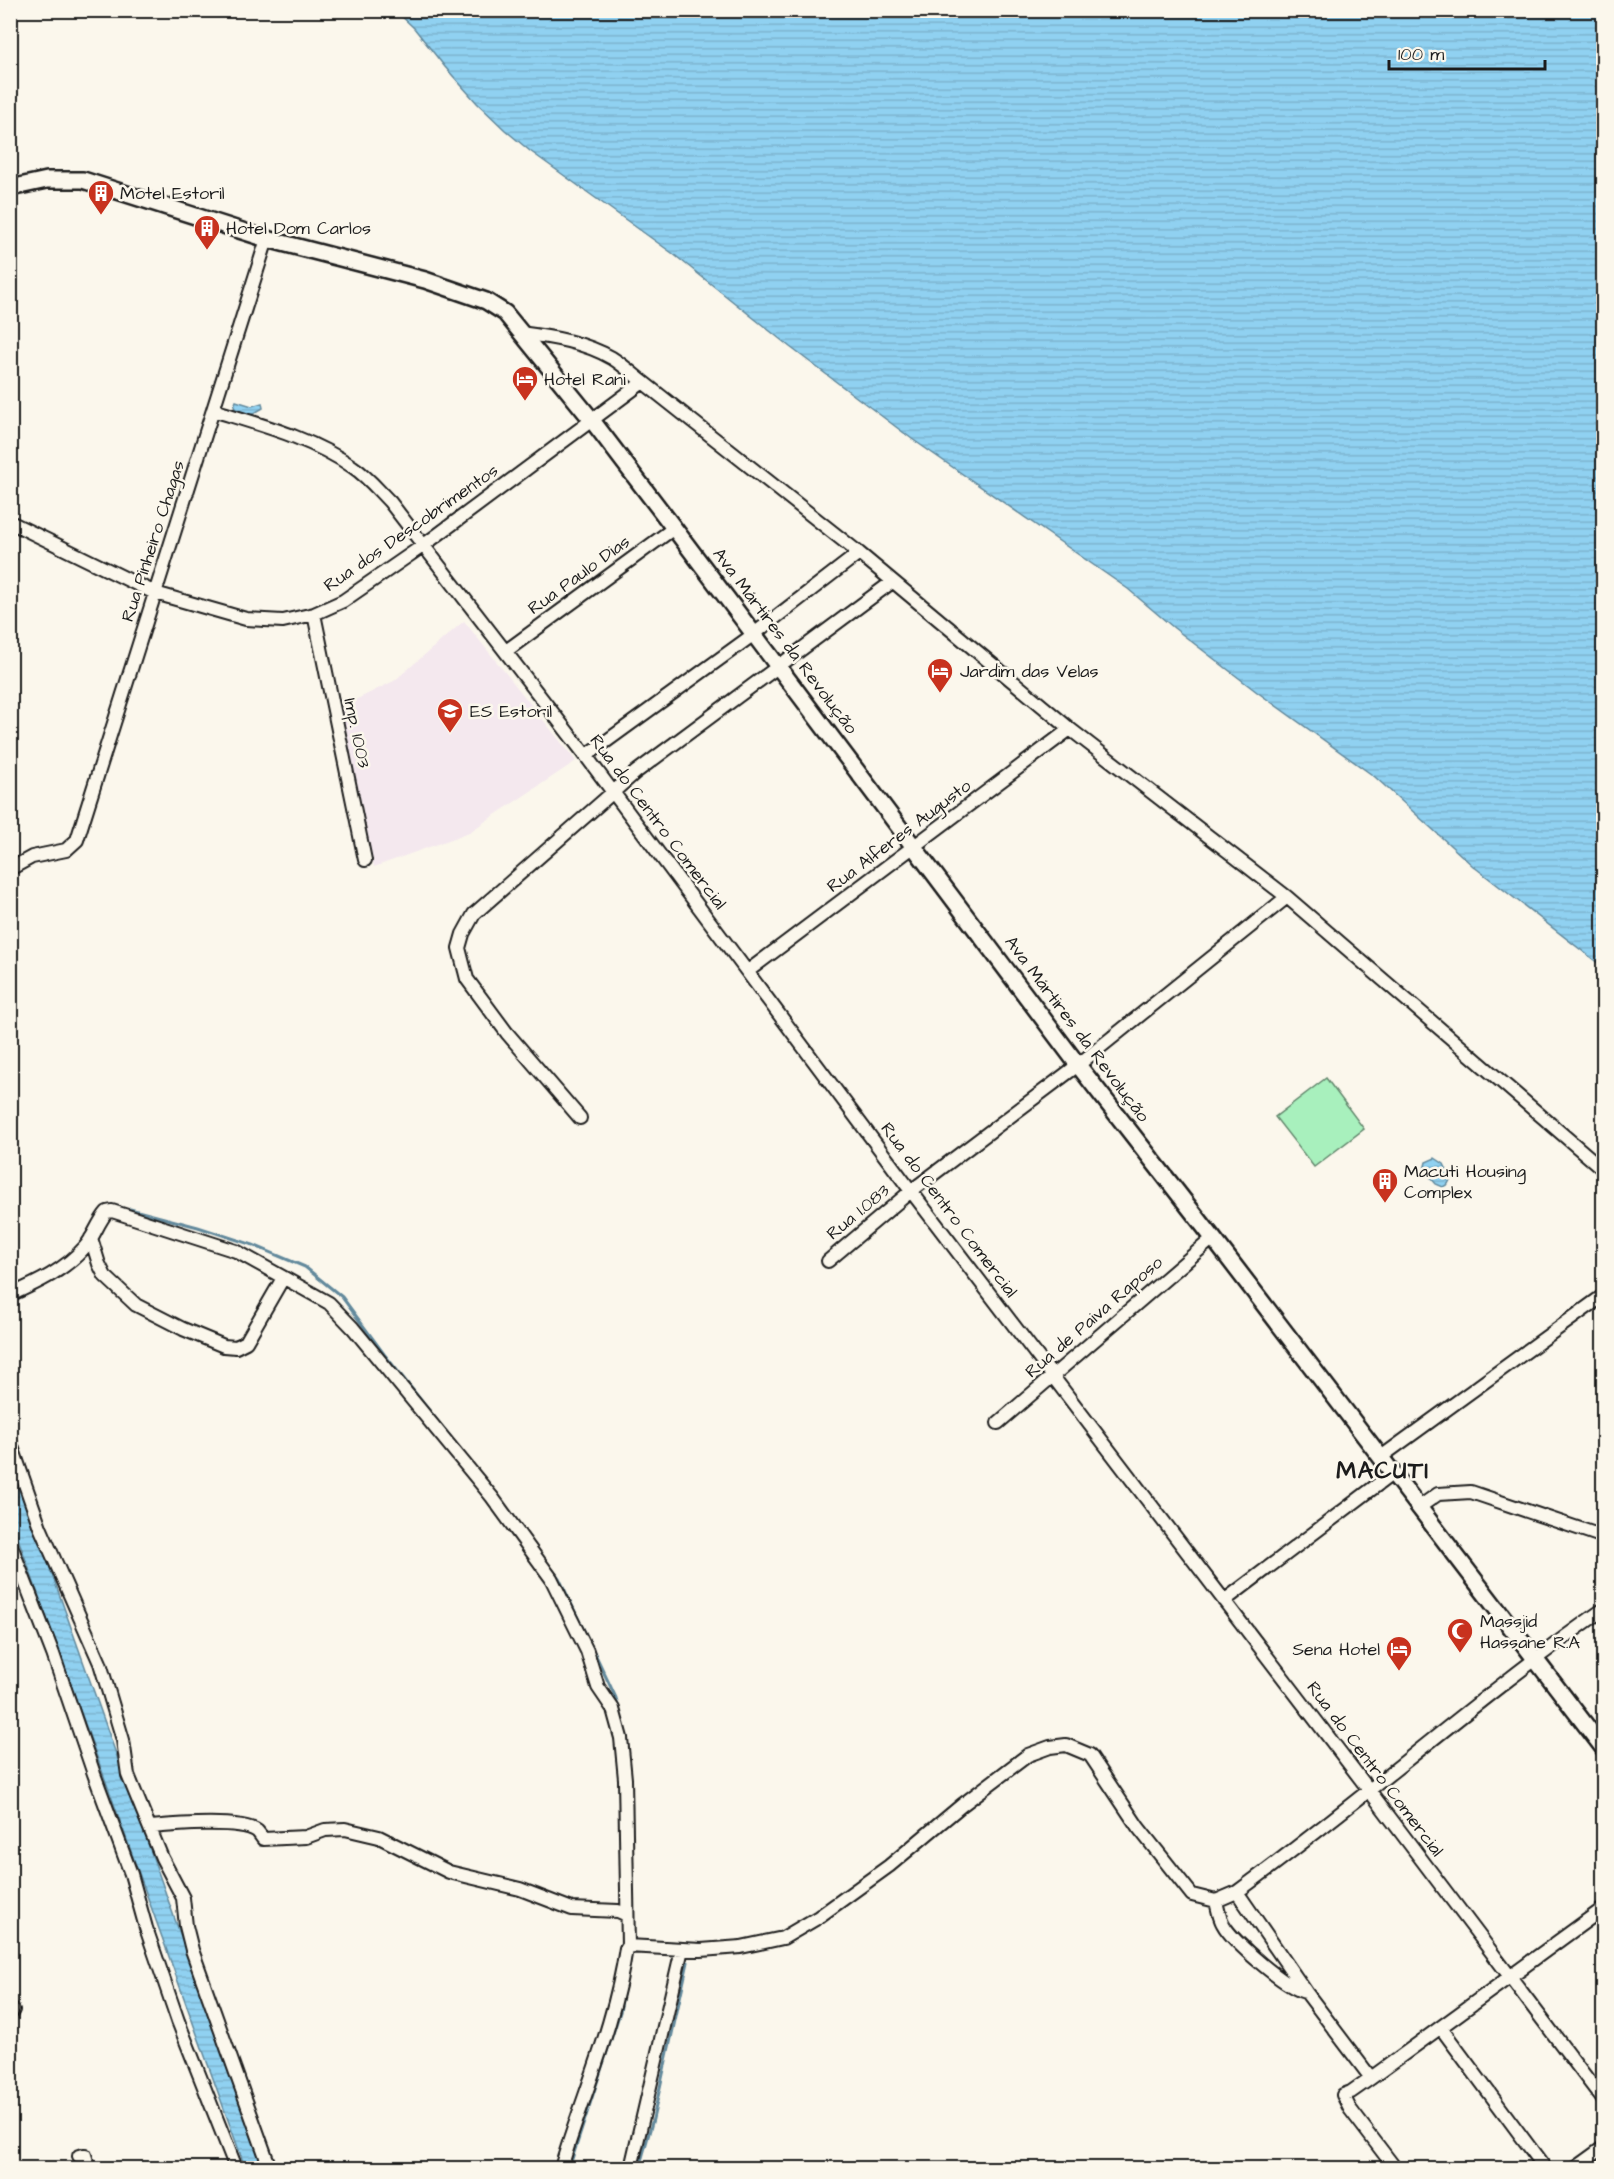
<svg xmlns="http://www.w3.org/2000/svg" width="1614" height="2179" font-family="'Architects Daughter',sans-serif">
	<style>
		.built { fill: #f4e8ee }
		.pitch { fill: #a8f0bd; stroke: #62866c; stroke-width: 1.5 }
		.water { fill: url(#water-rules); stroke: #62899c; stroke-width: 1.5 }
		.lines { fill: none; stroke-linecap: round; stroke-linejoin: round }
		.stream { stroke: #62899c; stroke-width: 3 }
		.minor-casing { stroke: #1c1c1c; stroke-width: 16 }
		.tertiary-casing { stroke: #1c1c1c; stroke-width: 20 }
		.minor { stroke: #fbf7ec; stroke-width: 12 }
		.tertiary { stroke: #fbf7ec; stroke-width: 15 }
		.labels { text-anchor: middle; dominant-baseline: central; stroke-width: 5; stroke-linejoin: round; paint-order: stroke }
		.poi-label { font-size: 18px; fill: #1c1c1c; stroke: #fbf7ec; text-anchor: start }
		.street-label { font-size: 18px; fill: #1c1c1c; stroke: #fbf7ec }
		.district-label { font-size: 24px; font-weight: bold; letter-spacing: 1.5px; fill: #1c1c1c; stroke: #fbf7ec }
	</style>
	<defs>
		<pattern id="water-rules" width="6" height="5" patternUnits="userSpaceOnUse" patternTransform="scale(1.5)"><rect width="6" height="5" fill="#90d1f1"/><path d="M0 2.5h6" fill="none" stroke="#7cb3ce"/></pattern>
	</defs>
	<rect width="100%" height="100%" fill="#fbf7ec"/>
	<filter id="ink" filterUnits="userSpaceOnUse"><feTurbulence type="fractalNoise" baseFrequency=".0167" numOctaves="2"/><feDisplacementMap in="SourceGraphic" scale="12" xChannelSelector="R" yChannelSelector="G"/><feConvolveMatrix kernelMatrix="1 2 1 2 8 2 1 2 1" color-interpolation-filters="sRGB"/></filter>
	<g filter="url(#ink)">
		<!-- built -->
		<path class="built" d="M464 621 576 761 468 833 374 867 341 707 394 681Z"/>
		<!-- pitch -->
		<path class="pitch" d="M1326 1078 1364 1129 1314 1167 1275 1117Z"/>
		<!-- water -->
		<path class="water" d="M396 11H1603V967L1473 866 1375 777 1257 692 1174 628 1128 589 912 439 790 347 672 253 530 151 505 130 477 103 445 67 414 28Z
			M236 401 252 406 262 403 263 408 251 415 236 412 234 406Z
			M1435 1158 1444 1164 1451 1178 1448 1184 1443 1187 1436 1184 1424 1170 1426 1162Z
			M10 1456 235 2088 265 2168H246L245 2167 11 1519Z"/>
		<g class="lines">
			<!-- stream -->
			<path class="stream" d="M130 1209 198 1227 253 1245 305 1267 342 1297 384 1354 456 1444
				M547 1563 559 1578 616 1698 619 1710
				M569 2168 620 2012 623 1994
				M639 2168 653 2119 688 1962"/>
			<!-- minor casing -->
			<g class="minor-casing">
				<path id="minor" d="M520 333C552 337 584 342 612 358 623 365 633 374 643 382L859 553 1070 729 1287 897 1604 1170
					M213 410C261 425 312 438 353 467 367 476 378 490 390 502L586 756 911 1191 1369 1790 1604 2101
					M10 522 155 593 246 619 283 621 314 614 343 601 424 545 643 382
					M314 614 365 860
					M506 651 674 528
					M586 756 754 634 859 553
					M10 869 32 857 66 850 77 840 267 239
					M748 971 1070 729
					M580 1118 507 1033 467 979 459 948 463 934 474 914 636 772 892 582
					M91 1238 99 1264 105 1276 136 1305 183 1329 224 1346 236 1347 246 1342 283 1278
					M828 1261 911 1191 1078 1065 1287 897
					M10 1295C37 1283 65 1270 85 1247 94 1237 98 1222 107 1212L112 1211 236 1251 329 1303 353 1328 492 1497 551 1578 587 1651 598 1687 613 1709 621 1738 625 1779 628 1946 626 1948C615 2025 583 2094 561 2168
					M998 1423 1213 1238
					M10 1441 40 1527 100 1663 123 1740 128 1775 162 1858 183 1898 186 1926 192 1950 270 2168
					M1381 1457 1604 1295
					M1418 1508 1438 1494 1471 1492 1604 1537
					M10 1543 53 1654 94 1774 131 1874 146 1928 178 2021 236 2168
					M1224 1601 1393 1473
					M151 1827C172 1825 240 1819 257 1831 259 1833 261 1836 263 1839L306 1837 325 1830 345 1829 379 1837 449 1872 520 1889 572 1909 618 1911 627 1915
					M1216 1901C1218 1909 1219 1917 1223 1924 1232 1941 1287 1989 1306 1992
					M628 1946 701 1950 741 1947 783 1938 817 1918 889 1866 962 1805 1028 1755 1050 1747 1066 1745 1090 1755 1138 1827 1192 1895 1216 1901 1237 1892
					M10 2015 13 2010
					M1441 2028 1545 2168
					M1371 2078 1306 1992 1237 1892C1362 1801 1477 1698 1604 1609
					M79 2156 85 2155 89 2168
					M631 2168 682 1949
					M1395 2168 1350 2109 1343 2095 1351 2092 1371 2078 1604 1908
					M1575 2168 1604 2147"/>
			</g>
			<!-- tertiary casing -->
			<g class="tertiary-casing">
				<path id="tertiary" d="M10 188 47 180H83L267 239 425 280 486 301 505 313 591 419 674 528 1078 1065 1213 1238 1604 1749"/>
			</g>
			<!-- minor -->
			<use href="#minor" class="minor"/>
			<!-- tertiary -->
			<use href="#tertiary" class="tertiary"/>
		</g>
	</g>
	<!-- icons -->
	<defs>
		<g id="building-pin" transform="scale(1.35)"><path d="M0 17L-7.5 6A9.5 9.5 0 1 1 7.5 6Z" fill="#c8321e" stroke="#fbf7ec"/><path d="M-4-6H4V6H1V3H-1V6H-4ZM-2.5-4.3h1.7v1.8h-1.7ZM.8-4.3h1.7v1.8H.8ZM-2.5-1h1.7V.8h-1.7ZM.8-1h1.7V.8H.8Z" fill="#fff"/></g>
		<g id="hotel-pin" transform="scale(1.35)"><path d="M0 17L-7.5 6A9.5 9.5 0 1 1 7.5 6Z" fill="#c8321e" stroke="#fbf7ec"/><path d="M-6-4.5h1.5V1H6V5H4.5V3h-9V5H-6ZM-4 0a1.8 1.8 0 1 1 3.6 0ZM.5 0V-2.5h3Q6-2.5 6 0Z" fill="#fff"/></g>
		<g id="school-pin" transform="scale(1.35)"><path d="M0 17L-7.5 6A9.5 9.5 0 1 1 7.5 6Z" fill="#c8321e" stroke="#fbf7ec"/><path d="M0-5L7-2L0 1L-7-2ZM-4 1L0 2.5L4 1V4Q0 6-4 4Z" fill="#fff"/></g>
		<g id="mosque-pin" transform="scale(1.35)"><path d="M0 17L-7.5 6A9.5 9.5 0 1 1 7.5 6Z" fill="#c8321e" stroke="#fbf7ec"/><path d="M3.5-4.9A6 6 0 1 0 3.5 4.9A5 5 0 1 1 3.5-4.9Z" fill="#fff"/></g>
	</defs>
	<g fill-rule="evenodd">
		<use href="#building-pin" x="101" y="193"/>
		<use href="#building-pin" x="207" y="228"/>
		<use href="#hotel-pin" x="525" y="379"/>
		<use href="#hotel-pin" x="940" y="671"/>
		<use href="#school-pin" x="450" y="711"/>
		<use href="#building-pin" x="1385" y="1181"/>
		<use href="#mosque-pin" x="1460" y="1631"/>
		<use href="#hotel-pin" x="1399" y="1649"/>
	</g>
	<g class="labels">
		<!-- poi labels -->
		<g class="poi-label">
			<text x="120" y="193">Motel Estoril</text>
			<text x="226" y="228">Hotel Dom Carlos</text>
			<text x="544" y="379">Hotel Rani</text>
			<text x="960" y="671">Jardim das Velas</text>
			<text x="470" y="711">ES Estoril</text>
			<text x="1404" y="1171">Macuti Housing<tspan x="1404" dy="21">Complex</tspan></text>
			<text x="1480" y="1621">Massjid<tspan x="1480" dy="21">Hassane R.A</tspan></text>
			<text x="1380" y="1649" text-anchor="end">Sena Hotel</text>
		</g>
		<!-- street labels -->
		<g class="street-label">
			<text transform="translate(411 528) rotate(-35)">Rua dos Descobrimentos</text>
			<text transform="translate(153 541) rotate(-72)">Rua Pinheiro Chagas</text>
			<text transform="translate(579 575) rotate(-36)">Rua Paulo Dias</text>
			<text transform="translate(785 641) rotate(53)">Ava Mártires da Revolução</text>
			<text transform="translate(357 733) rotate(78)">Imp. 1003</text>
			<text transform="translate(658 822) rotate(53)">Rua do Centro Comercial</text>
			<text transform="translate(899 836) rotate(-37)">Rua Alferes Augusto</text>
			<text transform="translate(1077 1029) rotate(53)">Ava Mártires da Revolução</text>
			<text transform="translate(949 1210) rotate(53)">Rua do Centro Comercial</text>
			<text transform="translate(858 1212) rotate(-40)">Rua 1.083</text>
			<text transform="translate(1094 1317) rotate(-41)">Rua de Paiva Raposo</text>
			<text transform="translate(1375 1769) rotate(53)">Rua do Centro Comercial</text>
		</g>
		<!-- district labels -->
		<g class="district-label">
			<text x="1383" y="1471">MACUTI</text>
		</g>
	</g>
	<!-- margin -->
	<rect width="1614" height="2179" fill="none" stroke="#fbf7ec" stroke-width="36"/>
	<rect x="18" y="18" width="1578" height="2143" fill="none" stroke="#1c1c1c" stroke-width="2" filter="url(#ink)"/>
	<!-- scale -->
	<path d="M1389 60v9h156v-9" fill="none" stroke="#1c1c1c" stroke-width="3"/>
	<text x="1398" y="60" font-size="18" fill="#1c1c1c" stroke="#fbf7ec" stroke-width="4.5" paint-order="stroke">100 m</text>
</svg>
